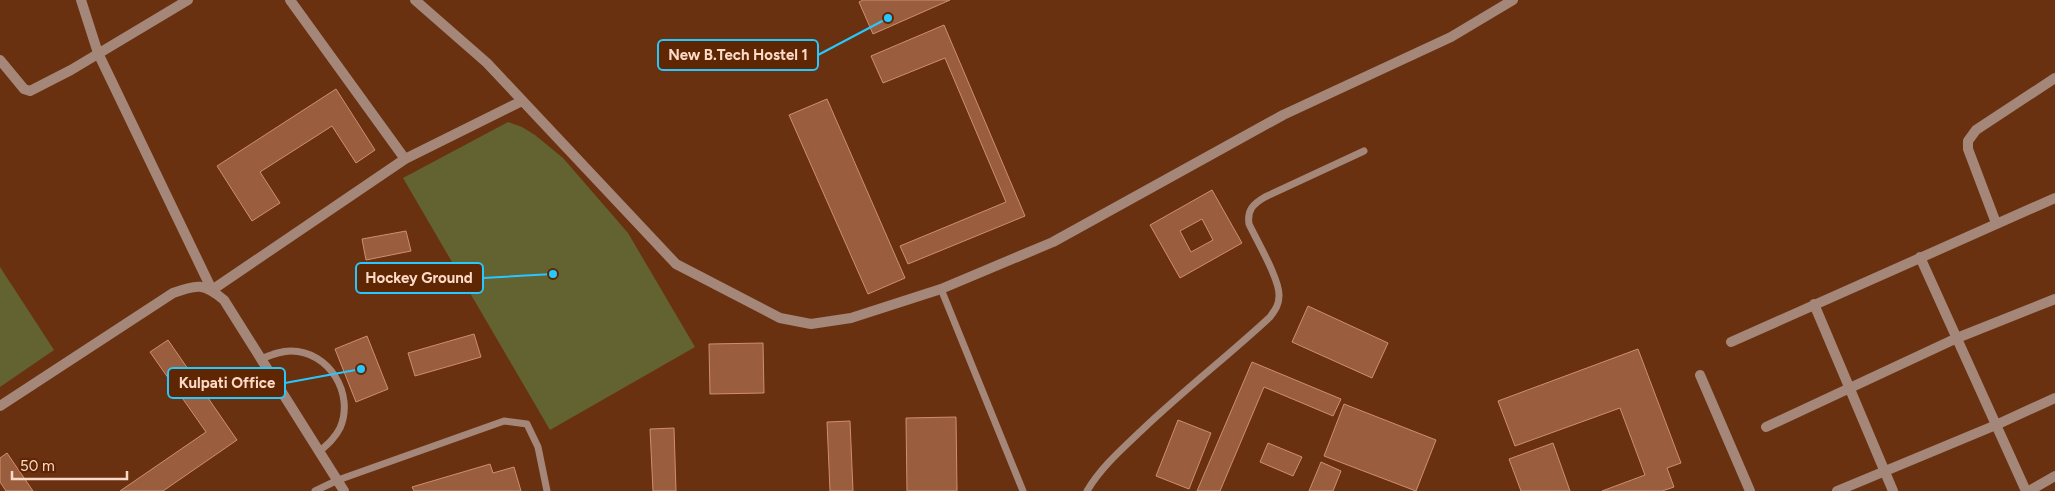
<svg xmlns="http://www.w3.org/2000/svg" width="2055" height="491" font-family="Figtree,sans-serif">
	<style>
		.green { fill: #636231 }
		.building { fill: #9a5e3f; stroke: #d08e6d; fill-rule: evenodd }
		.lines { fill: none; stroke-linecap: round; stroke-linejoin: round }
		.service { stroke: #a48779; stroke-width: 7 }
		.minor { stroke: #a48779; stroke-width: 10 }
		.leader { fill: none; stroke: #27c8ff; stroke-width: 2 }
		.callout-dot { fill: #27c8ff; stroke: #5e2602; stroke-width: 2 }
		.callout { fill: #5e2602; stroke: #27c8ff; stroke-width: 2 }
		.callout-label { font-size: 15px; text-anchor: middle; font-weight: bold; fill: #fdd9c8 }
	</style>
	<rect width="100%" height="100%" fill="#6a3110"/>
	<!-- green -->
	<path class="green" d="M508 122 522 127 535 135 563 158 628 233 695 347 550 430 403 178Z
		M0 267 54 350 0 387Z"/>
	<!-- building -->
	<path class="building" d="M863 0H950L873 34 859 2Z
		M944 25 1025 216 908 264 900 246 1006 202 945 58 883 83 871 56Z
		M336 89 375 150 356 163 332 126 260 172 280 203 252 221 217 166Z
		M827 99 905 278 868 294 789 115Z
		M1212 190 1242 243 1180 278 1150 225ZM1202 219 1213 240 1191 252 1180 231Z
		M406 231 411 251 366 260 362 239Z
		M1308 306 1388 343 1372 378 1292 342Z
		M474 334 481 357 415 376 408 353Z
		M367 336 388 389 356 402 335 349Z
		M168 340 237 440 163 491H120L206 432 150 352Z
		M763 343 764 393 710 394 709 344Z
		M1638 349 1681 463 1667 468 1674 487 1662 491H1602L1645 475 1620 408 1515 446 1498 401Z
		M1252 362 1341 399 1333 416 1264 387 1220 491H1197Z
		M1344 404 1436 440 1416 491 1324 456Z
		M956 417 957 491H907L906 418Z
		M1178 420 1211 433 1189 489 1156 476Z
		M850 421 853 491H830L827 422Z
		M674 428 676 491H653L650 429Z
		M1268 443 1302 457 1293 476 1260 462Z
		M1553 443 1570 491H1521L1509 459Z
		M7 453 33 491H6L0 482V458Z
		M1321 462 1341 471 1333 491H1309Z
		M490 464 493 473 514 467 521 491H414L412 487Z"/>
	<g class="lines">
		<!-- service -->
		<path class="service" d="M941 289 1023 491
			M261 359C271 355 280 351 291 351 329 351 355 394 340 428 335 438 328 444 320 451
			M315 491 338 480 504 421 527 424 538 447 547 491
			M1087 491C1101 467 1123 448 1143 429 1184 390 1229 355 1270 317 1275 310 1279 305 1279 296 1280 280 1257 241 1249 224 1247 210 1253 204 1265 197L1364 151"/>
		<!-- minor -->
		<path class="minor" d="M81 0 98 53 212 290 405 159 522 101
			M290 0 405 159
			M415 0 487 63 676 264 780 318 811 324 851 318 941 289 1053 242 1283 115 1451 37 1513 0
			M0 60 24 89 30 91 71 70 188 0
			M1996 223 1968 149V141L1976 130 2055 78
			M1920 257 2026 491
			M1814 304 1893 491
			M1731 342 2055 198
			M1700 375 1750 491
			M0 406 173 293C197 284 204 283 224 300L344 491
			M1766 427 1957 338 2055 299
			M1837 491 1996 425 2055 398
			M2029 491 2055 476"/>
	</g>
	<!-- callouts -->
	<path class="leader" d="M888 18L818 55M553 274L483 278M361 369L285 383"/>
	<g class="callout-dot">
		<circle cx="888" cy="18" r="5"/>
		<circle cx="553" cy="274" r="5"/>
		<circle cx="361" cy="369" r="5"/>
	</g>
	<g class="callout">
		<rect x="658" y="40" width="160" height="30" rx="5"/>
		<rect x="356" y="263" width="127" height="30" rx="5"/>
		<rect x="168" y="368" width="117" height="30" rx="5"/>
	</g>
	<g class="callout-label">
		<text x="738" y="60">New B.Tech Hostel 1</text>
		<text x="419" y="283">Hockey Ground</text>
		<text x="227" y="388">Kulpati Office</text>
	</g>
	<!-- scale -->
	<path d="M12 471v8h115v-8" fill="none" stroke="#fdd9c8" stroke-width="2.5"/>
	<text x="20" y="471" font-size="15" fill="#fdd9c8" stroke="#5e2602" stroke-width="4" paint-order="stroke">50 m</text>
</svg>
